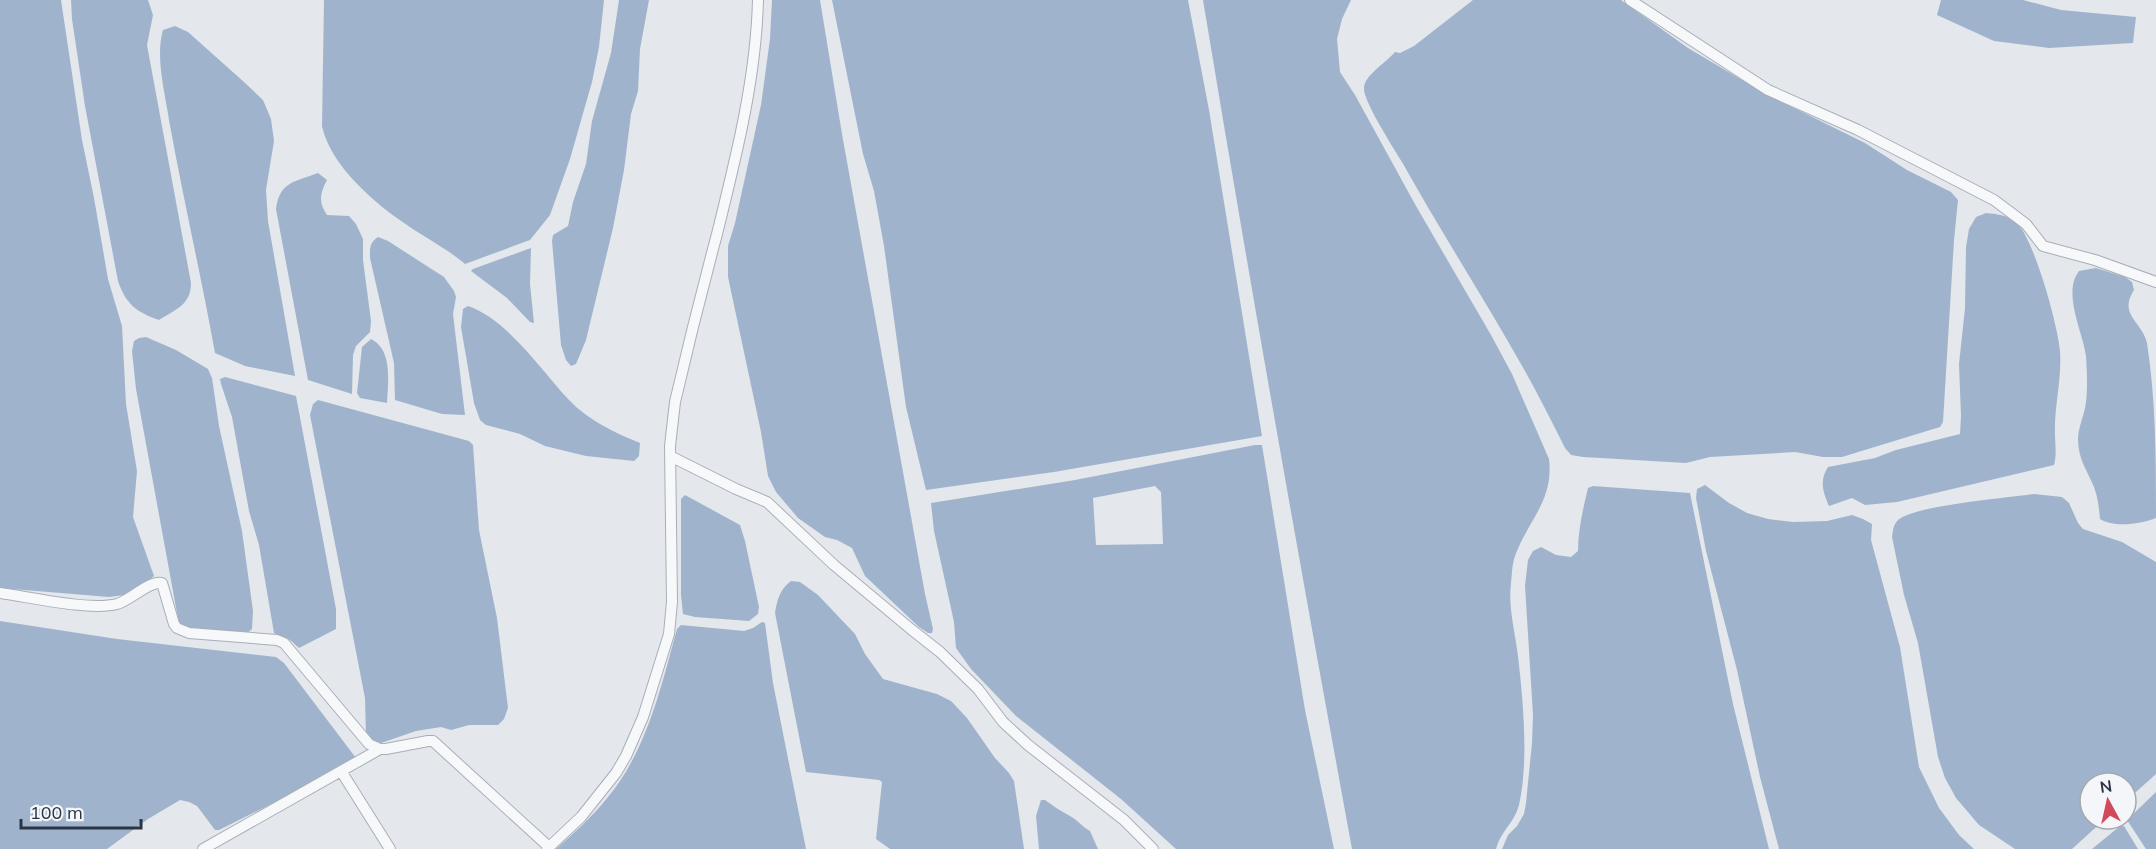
<svg xmlns="http://www.w3.org/2000/svg" width="2156" height="849" font-family="Mulish,sans-serif">
	<style>
		.water { fill: #9fb4cc; fill-rule: evenodd }
		.lines { fill: none; stroke-linecap: round; stroke-linejoin: round }
		.minor-casing { stroke: #a9aeb7; stroke-width: 12 }
		.minor { stroke: #f7f8fa; stroke-width: 10 }
	</style>
	<rect width="100%" height="100%" fill="#e4e7ec"/>
	<!-- water -->
	<path class="water" d="M0 0H61L82 140 94 198 108 279 122 326 126 404 137 471 133 517 154 576 132 594 109 597 0 588Z
		M71 0H148L153 15 147 45 191 283C191 305 176 309 159 320 136 312 126 304 118 281L85 106 72 19Z
		M324 0H604L599 47 592 82 570 159 550 215 530 240 465 264C446 248 427 239 407 225 375 204 330 165 322 126Z
		M619 0H649L640 49 638 91 631 114 624 170 613 228 586 340 576 364 571 366 566 360 561 345 552 241 553 235 568 226 573 202 586 164 592 121 611 53Z
		M772 0H820L842 134 925 594 933 629 932 633H928L919 627 865 576 852 548 837 540 825 537 798 518 776 492 768 476 761 432 728 277V246L735 223 761 105 770 39Z
		M832 0H1188L1209 110 1262 436 1054 472 926 490 906 407 884 246 874 191 863 154Z
		M1203 0H1351L1342 19 1337 39 1340 72 1355 95 1416 206 1491 335 1512 374 1549 459C1554 501 1528 520 1515 556 1512 564 1512 575 1511 583 1508 607 1515 632 1518 656 1523 700 1529 761 1519 805 1515 822 1500 832 1496 849H1352C1300 566 1250 284 1203 0Z
		M1473 0H1621L1688 48 1764 93 1865 143 1907 170 1951 192 1958 200 1954 240 1943 422 1940 427 1842 457H1823L1795 452 1710 457 1686 463 1583 457 1571 455 1565 448C1552 422 1539 396 1525 371 1485 300 1441 232 1402 162 1394 149 1364 102 1364 89 1363 76 1386 63 1395 52L1400 53 1414 46Z
		M1941 0H2023L2061 10 2136 17 2133 43 2049 48 1994 41 1937 15Z
		M175 26 188 32 244 82 263 100 271 119 274 141 266 190 268 221 295 376 245 366 215 353C201 275 183 198 169 120 165 92 155 57 163 30Z
		M318 173 327 180C320 193 318 202 327 215L349 216 356 224 363 239V260L371 321 370 332 356 346 353 355 352 394 308 380 276 209C280 181 295 182 318 173Z
		M1986 213C1996 214 2007 215 2016 222 2034 238 2058 326 2060 351 2062 379 2054 407 2055 434 2055 445 2057 454 2054 465L1897 502 1865 505 1852 498 1829 506C1823 492 1819 481 1828 467L1875 458 1896 450 1960 434 1961 416 1959 364 1965 308 1966 247 1969 229 1976 217Z
		M378 237 388 241 444 277 454 291 456 297 453 314 465 415 442 414 395 400 394 363 370 258C370 249 369 243 378 237Z
		M531 248 530 284 534 323 530 322 507 298 471 271 473 269Z
		M2096 268 2125 277 2132 282 2134 290C2118 315 2142 321 2147 343 2156 401 2156 460 2156 518 2141 524 2114 528 2100 519 2099 508 2098 498 2094 487 2087 470 2078 459 2078 439 2078 429 2083 418 2085 408 2088 395 2087 370 2086 356 2083 332 2062 293 2079 271Z
		M468 306C507 319 541 370 569 400 588 420 615 433 640 443L639 456 634 461 586 456 545 446 520 434 486 425 480 420 474 403 461 327 463 309Z
		M146 337 176 350 208 369 212 378 219 426 242 531 253 611 252 629 246 634 186 629 179 624 136 389 132 351 134 341 139 338Z
		M371 339C393 350 388 382 387 403L360 398 357 393 362 347Z
		M225 377 296 396 336 609V629L299 648 290 640 274 633 259 545 249 511 232 417 221 384 220 379Z
		M318 400 469 441 473 445 479 530 497 618 508 708 504 719 498 725H469L451 730 441 727 416 731 381 743 371 742 366 737 365 698 310 415 313 404Z
		M1255 445H1262L1305 710 1334 849H1176L1121 799 1016 716 971 669 956 648 954 622 934 531 931 503 1075 480ZM1155 486 1161 492 1163 544 1096 545 1093 498Z
		M1705 485 1729 503 1747 513 1768 519 1793 522 1827 521 1852 515 1863 519 1872 524 1871 540 1900 647 1919 767 1939 808 1959 835 1974 849H1779L1760 777 1737 670 1706 551 1696 498 1697 489Z
		M1593 486 1690 493 1733 704 1769 849H1502L1508 835 1517 826 1524 814 1526 803 1532 743 1533 715 1525 586 1528 560 1533 551 1541 547 1556 555 1571 557 1578 551C1578 530 1583 509 1588 488Z
		M2034 494 2062 497 2069 503 2078 523 2083 529 2122 542 2156 562V774L2126 801V783H2090V819H2105L2072 849H2015L1979 825 1956 798 1945 778 1938 757 1918 643 1904 595 1892 537C1893 531 1893 525 1898 520 1916 505 2007 498 2034 494Z
		M685 495 740 525 745 541 759 607 758 614 749 621 695 617 683 614 681 595V499Z
		M791 581 800 582 818 595 855 634 865 654 883 679 937 694 951 701 967 718 995 758 1009 773 1014 781 1024 849H890L876 839 882 782 879 780 806 772 775 613C777 600 780 589 791 581Z
		M0 621 117 639 276 657 284 663 356 758 311 784 219 830H215L197 806 189 802 180 800 148 819 107 849H0Z
		M762 622 765 623 773 683 806 849H556C574 833 593 816 608 797 647 750 661 687 677 629L681 625 744 631 753 628Z
		M2156 792V849H2146L2127 820Z
		M1041 800H1045C1053 806 1061 811 1070 816 1078 820 1082 827 1090 831L1098 849H1039L1036 816Z
		M2120 826H2124L2138 849H2092Z"/>
	<g class="lines">
		<!-- minor casing -->
		<g class="minor-casing">
			<path id="minor" d="M1630 0 1768 90 1858 130 1994 200 2026 224 2043 246 2095 260 2156 282
				M672 457 736 489 767 502 834 565 912 630 940 652 978 689 1003 722 1028 745 1124 820 1153 849
				M0 593C30 597 89 611 117 604 131 600 150 580 162 583L174 624 177 628 189 633 277 640 284 643 369 744 380 749H386L428 741H433L549 847
				M341 771 390 849
				M203 849 380 749
				M547 849 581 817 616 773 626 756 643 717 669 634 672 602 670 446 675 402C688 346 702 290 717 234 736 157 756 79 758 0"/>
		</g>
		<!-- minor -->
		<use href="#minor" class="minor"/>
	</g>
	<!-- north arrow -->
	<g transform="translate(2108 801) rotate(352)"><circle r="28" fill="#f4f6f9" stroke="#a4a8b1" stroke-width="1.5"/>
	<path d="M0-4.5L10 22L0 15L-10 22Z" fill="#d1495b"/>
	<text y="-9" font-size="16" font-weight="bold" text-anchor="middle" fill="#2b3445">N</text>
	</g>
	<!-- scale -->
	<path d="M21 819v9h120v-9" fill="none" stroke="#2b3445" stroke-width="3"/>
	<text x="30" y="819" font-size="18" fill="#2b3445" stroke="#f4f6f9" stroke-width="4.5" paint-order="stroke">100 m</text>
</svg>
